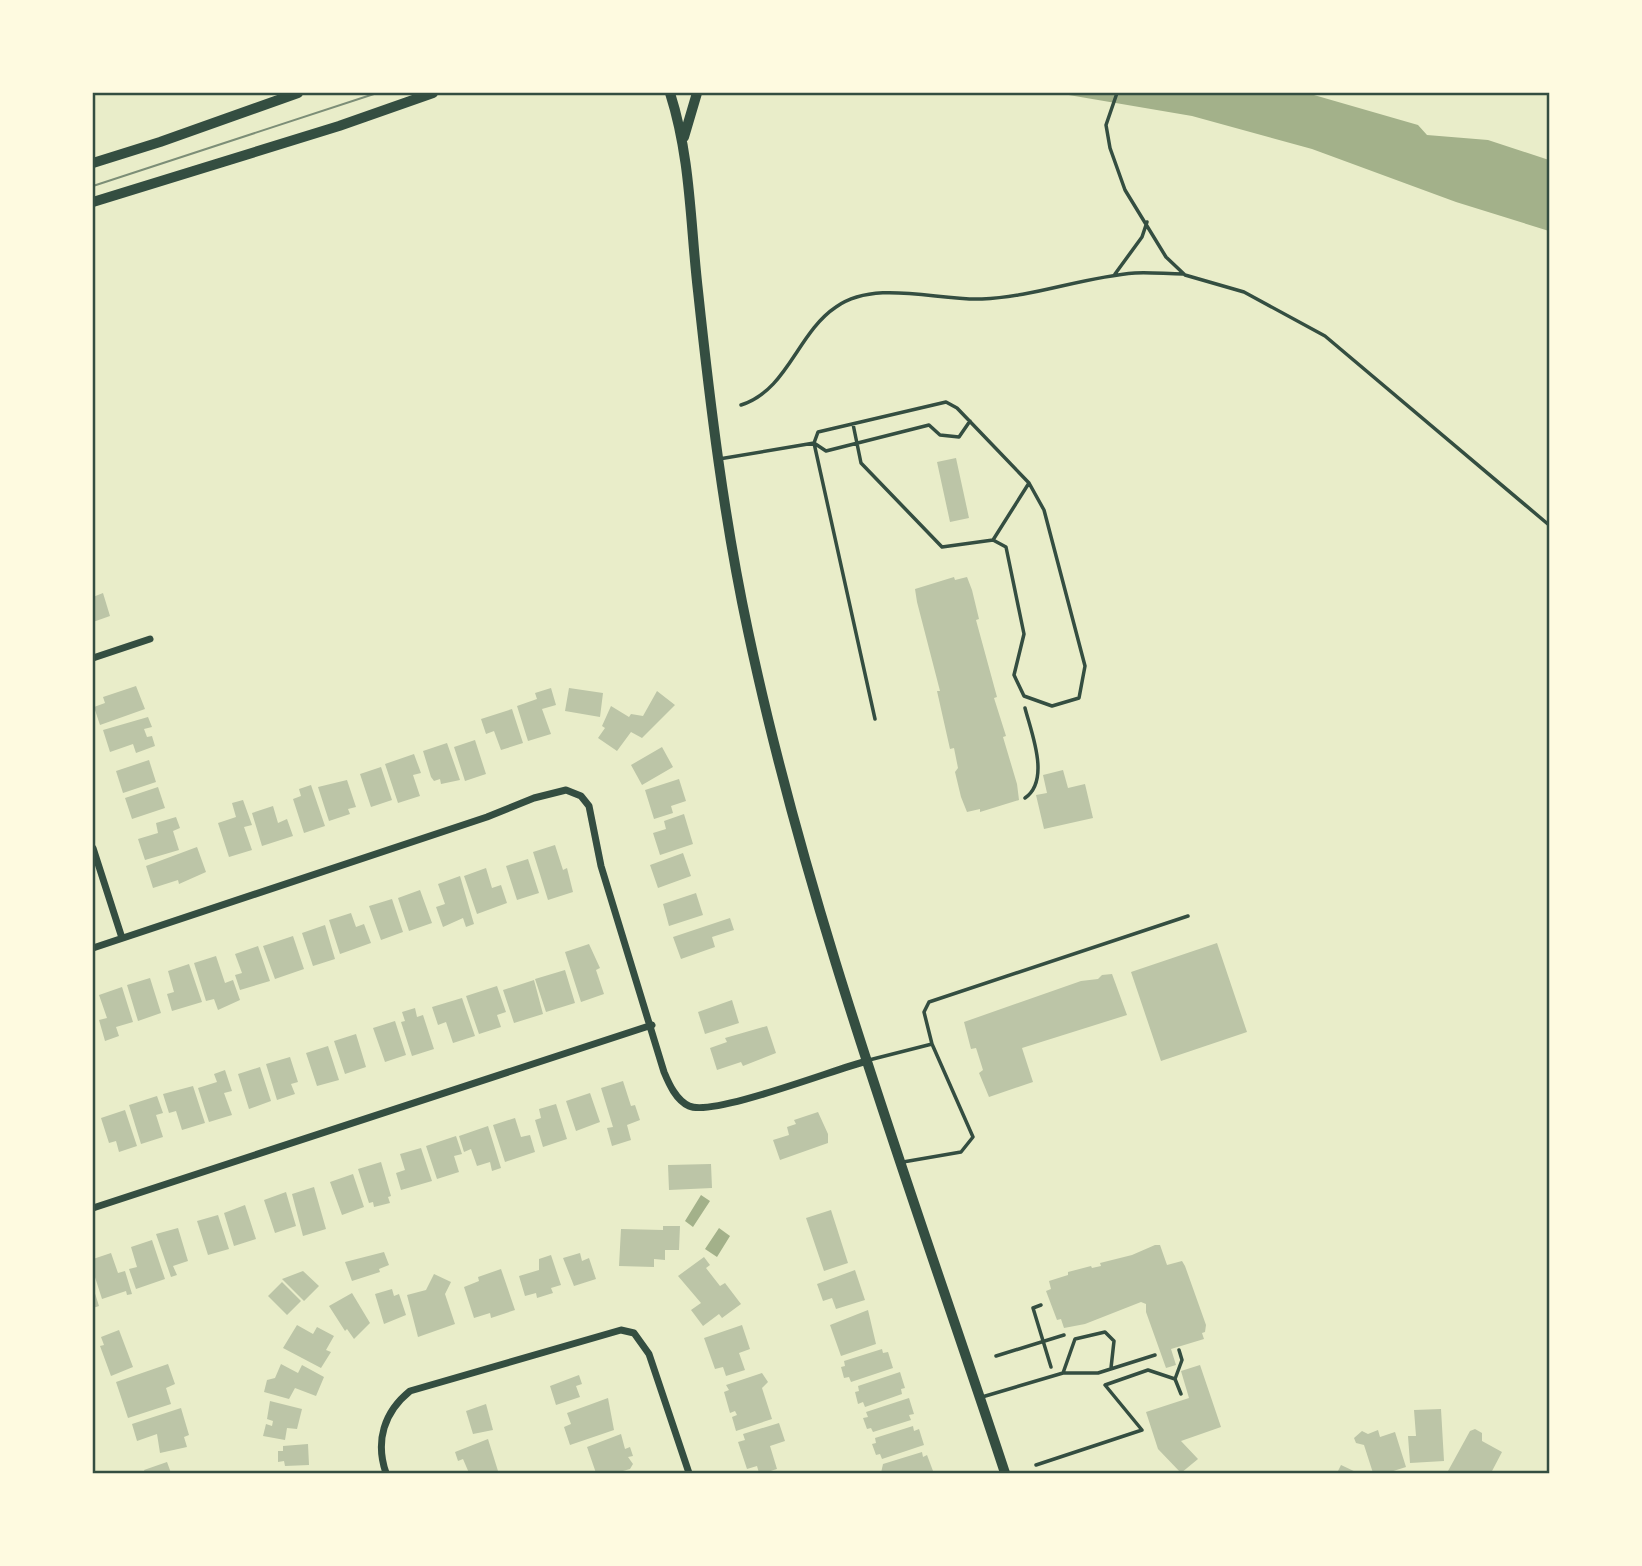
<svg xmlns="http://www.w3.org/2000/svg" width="1642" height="1566" font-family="'Fira Sans',sans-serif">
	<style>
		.water { fill: #a3b18a }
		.building { fill: #bcc5a7 }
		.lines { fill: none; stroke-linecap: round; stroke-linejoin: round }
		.path { stroke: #344e41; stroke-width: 3.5 }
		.service { stroke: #344e41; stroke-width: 3.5 }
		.minor { stroke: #344e41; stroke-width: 7 }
		.secondary { stroke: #344e41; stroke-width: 10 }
		.tram { stroke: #7c8e77; stroke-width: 2 }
		.neatline { fill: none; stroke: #344e41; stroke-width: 2.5 }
	</style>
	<rect width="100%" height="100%" fill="#e9edc9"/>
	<!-- water -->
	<path class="water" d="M1057 93H1307L1418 125 1427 135 1488 140 1549 160V231L1456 202 1312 149 1192 116Z
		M701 1195 710 1201 693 1227 685 1221Z
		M719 1228 730 1236 717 1257 705 1249Z"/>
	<!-- building -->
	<path class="building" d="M956 458 969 518 950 522 937 462Z
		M954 577 955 580 967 577 972 590 979 619 976 620 997 697 994 698 1006 736 1003 737 1017 784 1019 800 980 812V809L967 812 961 797 955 772 958 768 954 748 950 749 937 691H940L917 602 915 589Z
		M103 593 110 616 93 622V597Z
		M136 686 145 709 100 725 94 707 105 703 103 697Z
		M551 688 556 705 542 709 551 734 528 741 517 706 537 699 535 693Z
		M569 688 603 693 600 717 565 711Z
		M657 691 675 705 642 738 631 732 617 751 598 738 605 728 602 726 611 706 629 717 631 714 643 716Z
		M512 709 523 743 501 750 494 731 486 734 481 719Z
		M148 717 152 727 144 729 147 737 152 736 155 746 136 753 133 744 110 752 103 730Z
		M475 740 486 774 465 781 454 747Z
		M447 743 460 780 441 784 440 779 434 781 431 777 423 751Z
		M662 747 673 767 642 785 631 765Z
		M414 754 421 773 413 775 420 796 398 803 385 764Z
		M149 760 156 782 123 793 116 771Z
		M381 767 392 800 371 807 360 774Z
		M1063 770 1068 788 1085 784 1093 818 1044 829 1036 795 1047 793 1043 775Z
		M679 779 686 801 671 806 673 813 654 819 645 790Z
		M347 780 356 807 348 809 350 814 329 821 318 787Z
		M311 785 325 826 304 833 293 799 301 796 299 789Z
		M158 787 165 808 132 819 125 798Z
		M243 800 252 825 244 827 252 850 229 857 218 823 236 817 232 803Z
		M273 806 278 823 287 819 293 836 262 846 252 813Z
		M684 814 693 844 660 855 653 833 666 829 664 821Z
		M176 817 180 828 173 831 179 850 145 860 138 839 158 833 156 823Z
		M555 845 563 870 567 868 573 892 548 900 533 852Z
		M197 847 206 872 179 884 178 880 153 888 146 866Z
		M683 853 691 876 658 888 650 865Z
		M528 859 539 893 517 900 506 866Z
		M486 868 492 888 501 885 507 903 477 914 464 876Z
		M460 876 474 924 466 927 463 918 443 927 436 907 445 904 438 884Z
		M420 890 432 923 409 931 398 898Z
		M696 893 703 915 669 926 663 904Z
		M392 899 403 932 381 940 369 906Z
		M351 913 356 927 364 924 371 943 340 954 329 920Z
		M730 918 734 930 712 937 715 947 681 959 673 937Z
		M325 925 335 959 313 966 302 933Z
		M293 936 304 969 275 979 263 946Z
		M1217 943 1247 1032 1161 1061 1131 972Z
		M589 944 600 968 596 970 604 994 581 1002 565 952Z
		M258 946 270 981 240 990 235 975 242 973 235 954Z
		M216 956 225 983 233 980 240 1000 218 1010 214 999 206 1001 194 963Z
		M189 964 202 1002 172 1011 167 994 174 992 168 971Z
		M565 970 575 1003 546 1012 535 979Z
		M1112 974 1127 1015 1022 1048 1033 1082 989 1097 979 1073 983 1070 977 1051 976 1048 971 1049 964 1022 1081 981 1098 979 1102 975Z
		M150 978 161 1013 138 1021 127 985Z
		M534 980 543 1014 514 1023 503 990Z
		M497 986 506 1012 497 1015 501 1027 479 1034 466 996Z
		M122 987 133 1022 116 1027 119 1036 105 1041 99 1020 107 1018 99 995Z
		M462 998 475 1036 453 1043 446 1022 438 1025 432 1007Z
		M732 1000 739 1023 705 1034 698 1012Z
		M415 1008 417 1017 423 1015 434 1049 412 1056 401 1022 405 1021 402 1012Z
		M395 1021 406 1055 385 1062 373 1028Z
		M767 1026 776 1053 743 1066 741 1062 717 1070 710 1048 727 1042 725 1038Z
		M356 1034 366 1067 345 1074 334 1041Z
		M328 1046 339 1080 317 1086 306 1053Z
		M290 1057 298 1082 291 1084 295 1094 277 1100 266 1064Z
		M260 1067 271 1101 249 1109 238 1074Z
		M225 1070 232 1091 224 1093 232 1115 209 1122 198 1088 217 1082 214 1074Z
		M623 1081 631 1106 635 1105 640 1120 627 1125 631 1140 612 1146 607 1128 613 1127 601 1088Z
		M193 1086 205 1123 182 1130 176 1111 169 1113 163 1094Z
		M590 1093 600 1122 576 1131 566 1101Z
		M157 1096 163 1113 156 1115 163 1137 141 1144 129 1105Z
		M556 1104 567 1139 543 1147 535 1120 541 1118 539 1109Z
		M125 1110 137 1146 119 1152 116 1141 109 1143 101 1118Z
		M818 1112 828 1134V1143L780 1160 773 1140 789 1135 787 1127 796 1124 794 1120Z
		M515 1118 521 1137 530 1135 535 1152 505 1162 493 1125Z
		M488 1126 501 1168 492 1171 490 1162 477 1166 471 1149 464 1152 459 1136Z
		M456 1136 462 1154 454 1156 459 1172 437 1179 426 1146Z
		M421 1148 432 1181 401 1190 396 1173 405 1170 400 1154Z
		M381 1162 391 1196 388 1197 390 1203 374 1207 373 1202 369 1203 358 1169Z
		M711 1164 712 1188 669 1190 668 1165Z
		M353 1174 364 1207 342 1215 330 1182Z
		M314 1187 326 1229 303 1236 292 1194Z
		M286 1192 296 1226 275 1233 264 1200Z
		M245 1205 256 1239 234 1246 224 1213Z
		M831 1210 848 1263 824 1271 806 1218Z
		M218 1215 229 1249 208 1255 197 1221Z
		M663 1226H680L679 1250H665V1260L654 1259V1267L619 1266 621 1229 663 1230Z
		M178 1228 188 1261 173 1266 177 1275 171 1277 156 1234Z
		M152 1240 165 1279 136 1289 129 1269 137 1267 131 1247Z
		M1155 1245H1160L1167 1265 1182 1261 1185 1266 1206 1325 1205 1332 1202 1333 1204 1339 1171 1349 1176 1365 1166 1368 1146 1312V1304L1141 1302 1085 1324 1064 1328 1061 1319 1057 1320 1046 1291 1051 1289 1049 1281 1068 1275V1272L1091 1266 1092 1268 1101 1266 1100 1263 1132 1255Z
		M384 1252 389 1265 379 1269 380 1272 352 1281 345 1262Z
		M111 1253 118 1273 125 1271 132 1294 127 1295 126 1291 102 1299 93 1271V1259Z
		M580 1253 582 1261 589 1258 596 1279 574 1286 563 1258Z
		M551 1255 561 1285 551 1288 553 1293 537 1298 536 1293 525 1296 519 1276 539 1270V1259Z
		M704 1257 710 1265 706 1268 720 1286 725 1283 741 1304 722 1318 719 1314 703 1326 691 1310 701 1303 678 1276Z
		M501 1269 515 1310 491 1318 490 1313 474 1318 464 1287 479 1281 478 1277Z
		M855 1270 865 1300 836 1309 832 1298 823 1301 817 1284Z
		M303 1271 319 1286 304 1301 282 1279Z
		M434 1274 451 1282 445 1294 455 1324 418 1337 407 1295 426 1290Z
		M282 1282 301 1301 287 1315 268 1296Z
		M93 1287 99 1306 93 1308Z
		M392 1289 394 1296 399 1294 406 1315 384 1324 375 1294Z
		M352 1293 370 1323 354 1339 347 1329 345 1331 329 1306Z
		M868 1310 876 1344 841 1356 830 1325Z
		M297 1325 313 1334 317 1327 334 1336 326 1350 331 1352 321 1368 283 1348Z
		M742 1325 750 1349 739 1353 745 1370 726 1376 723 1367 715 1369 704 1338Z
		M119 1330 133 1367 111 1376 100 1346 104 1345 101 1337Z
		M882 1349 883 1353 888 1352 893 1368 851 1382 849 1377 844 1378 841 1367 845 1366 844 1361Z
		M168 1364 175 1384 166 1388 171 1404 128 1418 116 1382Z
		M281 1364 298 1373 302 1365 324 1377 316 1396 295 1388 289 1399 264 1392 267 1380 275 1378Z
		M1200 1365 1221 1427 1181 1441 1198 1459 1181 1473 1158 1449 1146 1412 1189 1398 1181 1371Z
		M900 1372 905 1388 901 1389 902 1394 865 1407 863 1402 858 1404 855 1392 859 1391 858 1386Z
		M762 1373 768 1382 762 1388 772 1419 736 1431 732 1417 737 1415 735 1411 730 1413 724 1392 729 1390 726 1385Z
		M579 1375 582 1384 576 1386 580 1397 556 1405 550 1386Z
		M608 1398 614 1430 570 1445 564 1427 571 1424 567 1413Z
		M909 1398 914 1414 909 1415 911 1420 873 1432 871 1428 867 1429 863 1418 868 1417 866 1412Z
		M270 1401 302 1409 297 1429 287 1428 285 1440 263 1436 266 1424 272 1426 273 1421 267 1419Z
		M486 1404 493 1430 473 1434 466 1411Z
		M181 1408 189 1435 184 1437 187 1447 160 1453 157 1434 137 1441 132 1424Z
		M1441 1409 1444 1461 1410 1463 1408 1436H1416L1414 1410Z
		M779 1423 785 1441 770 1446 777 1469 764 1473H759L757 1466 747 1469 738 1442 745 1440 743 1434Z
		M913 1426 914 1431 919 1429 924 1445 882 1459 880 1454 876 1455 872 1444 876 1443 875 1438Z
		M1475 1429 1482 1433V1441L1502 1452 1491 1473 1448 1471 1470 1431Z
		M1378 1430 1380 1437 1395 1432 1406 1467 1387 1473H1373L1364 1445 1356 1443 1354 1438 1362 1431 1368 1434Z
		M621 1434 625 1449 630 1447 633 1456 628 1457 633 1464 630 1469 616 1473H596L587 1447Z
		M488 1439 498 1471 469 1473 463 1459 458 1461 455 1452Z
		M308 1444 309 1465 285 1466 284 1461 278 1462V1451H283V1446Z
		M922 1452 923 1457 927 1455 933 1471 881 1473 883 1464Z
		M167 1462 171 1473H145L144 1470Z
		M1341 1465 1358 1473H1337Z"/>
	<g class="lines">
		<!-- path -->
		<path class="path" d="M1117 93 1106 125 1110 148 1125 190 1166 257 1185 275 1244 292 1325 336 1549 525
			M1115 274 1142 237 1147 222
			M741 405C788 390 797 333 836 307 876 279 937 301 982 299 1034 297 1083 277 1135 273 1150 272 1167 274 1183 274
			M1025 798C1051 780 1031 732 1025 708
			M1041 1305 1033 1308 1051 1367
			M1179 1350 1182 1360 1175 1379 1181 1394
			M996 1356 1064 1335
			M1036 1465 1142 1430 1105 1385 1148 1370 1175 1379"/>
		<!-- service -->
		<path class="service" d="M853 424 861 463 942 547 993 540 1029 483 957 408 946 402 818 432 814 443 875 719
			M719 459 814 443 826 451 929 425 940 435 959 437 970 421
			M993 540 1006 547 1024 634 1014 675 1024 696 1052 706 1079 698 1085 666 1044 510 1029 483
			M869 1060 932 1044
			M903 1162 961 1152 973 1137 932 1044 924 1012 929 1002 1188 916
			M1063 1373 1075 1339 1105 1332 1114 1341 1111 1368
			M982 1397 1063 1373H1098L1155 1355"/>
		<!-- minor -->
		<path class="minor" d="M93 658 150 639
			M93 848 122 938
			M93 948 487 817 534 798 566 790 581 796 589 806 601 866 664 1072C669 1084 676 1100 689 1106 713 1117 835 1069 867 1061
			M93 1208 652 1025
			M386 1473C375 1441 384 1412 410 1391L621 1330 634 1333 649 1354 689 1473"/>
		<!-- secondary -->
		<path class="secondary" d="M670 93C691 159 690 222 698 291 710 404 724 519 748 631 809 919 913 1194 1005 1473
			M684 137 697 93
			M93 163 160 142 298 93
			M93 202 339 126 433 93"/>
		<!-- tram -->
		<path class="tram" d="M93 186 377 93"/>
	</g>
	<!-- border -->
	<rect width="1642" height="1566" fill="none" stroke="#fefae0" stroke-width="189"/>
	<rect x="94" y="94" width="1454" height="1378" class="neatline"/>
</svg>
